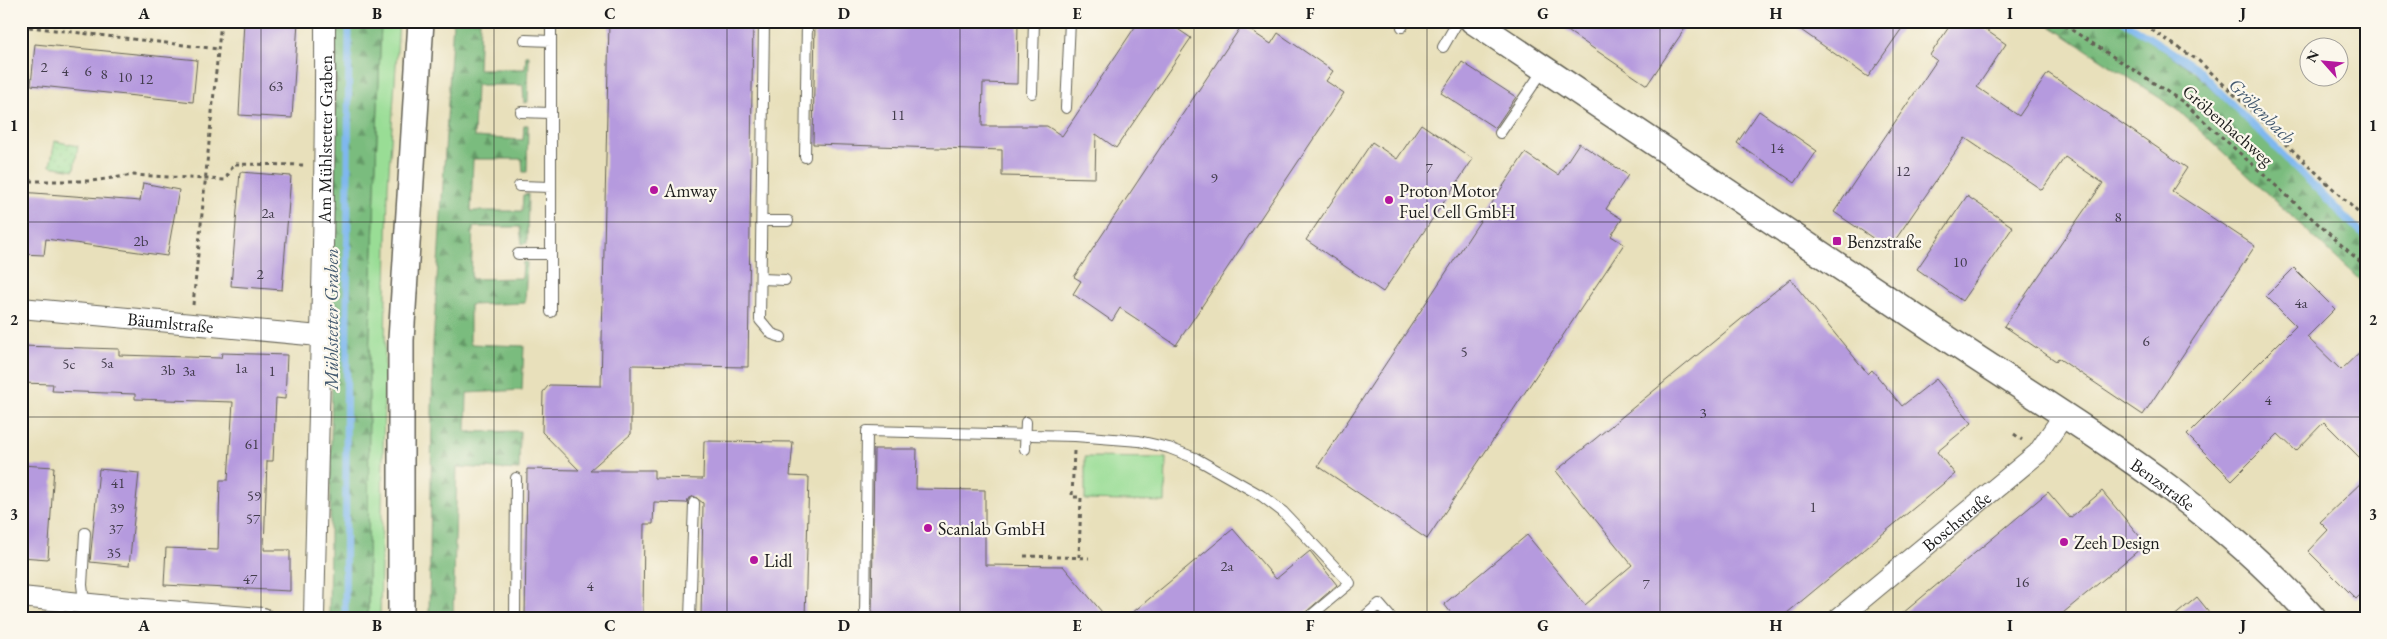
<svg xmlns="http://www.w3.org/2000/svg" width="2387" height="639" font-family="'EB Garamond',serif">
	<style>
		.green { fill: #99dd95; stroke: #5a7c58 }
		.forest { fill: url(#forest-firs); stroke: #4b6c4d }
		.park { fill: url(#park-dots); stroke: #5a7c58 }
		.lines { fill: none; stroke-linecap: round; stroke-linejoin: round }
		.stream { stroke: #7fb8ef; stroke-width: 7 }
		.building { fill: #b59ade }
		.service-casing { stroke: #636154; stroke-width: 12 }
		.minor-casing { stroke: #636154; stroke-width: 22 }
		.tertiary-casing { stroke: #636154; stroke-width: 28 }
		.path { stroke: #636154; stroke-width: 3; stroke-dasharray: 4 4; stroke-linecap: butt }
		.service { stroke: #fff; stroke-width: 10 }
		.minor { stroke: #fff; stroke-width: 20 }
		.tertiary { stroke: #fff; stroke-width: 25 }
		.grid { fill: none; stroke: #1c1c1c; stroke-width: 1; stroke-opacity: 0.55 }
		.poi-dot { fill: #b5179e; stroke: #fbf7ec; stroke-width: 2 }
		.labels { text-anchor: middle; dominant-baseline: central; stroke-width: 4.5; stroke-linejoin: round; paint-order: stroke }
		.number-label { font-size: 15px; fill: #423c4c }
		.street-label { font-size: 18px; fill: #1c1c1c; stroke: #fbf7ec }
		.poi-label { font-size: 18px; fill: #1c1c1c; stroke: #fbf7ec; text-anchor: start }
		.water-label { font-size: 19px; font-style: italic; fill: #445a70; stroke: #fbf7ec }
		.neatline { fill: none; stroke: #1c1c1c; stroke-width: 2 }
		.grid-label { font-size: 16px; text-anchor: middle; font-weight: bold; fill: #1c1c1c }
	</style>
	<defs>
		<pattern id="forest-firs" width="22" height="20" patternUnits="userSpaceOnUse" patternTransform="scale(1.25)"><rect width="22" height="20" fill="#7abc7e"/><path d="M5 1l3.5 6h-7zM16 11l3.5 6h-7z" fill="#639866"/></pattern>
		<pattern id="park-dots" width="8" height="8" patternUnits="userSpaceOnUse" patternTransform="scale(1.25)"><rect width="8" height="8" fill="#99dd95"/><path d="M2 2h.1M6 6h.1" fill="none" stroke="#83bd80" stroke-width="1.8" stroke-linecap="round"/></pattern>
	</defs>
	<rect width="100%" height="100%" fill="#fbf7ec"/>
	<filter id="ink" filterUnits="userSpaceOnUse"><feTurbulence type="fractalNoise" baseFrequency=".02" numOctaves="2"/><feDisplacementMap in="SourceGraphic" scale="10" xChannelSelector="R" yChannelSelector="G"/><feConvolveMatrix kernelMatrix="1 2 1 2 8 2 1 2 1" color-interpolation-filters="sRGB"/></filter>
	<filter id="wash" filterUnits="userSpaceOnUse"><feTurbulence type="fractalNoise" baseFrequency=".0096" numOctaves="4" result="noise"/><feDisplacementMap in="SourceGraphic" scale="20" xChannelSelector="R" yChannelSelector="G"/><feGaussianBlur stdDeviation="1.12" result="paint"/><feColorMatrix in="noise" values="0 0 0 0 0 0 0 0 0 0 0 0 0 0 0 0 0 1.4 0 .05"/><feComposite in="paint" operator="in"/></filter>
	<g filter="url(#wash)">
		<rect width="100%" height="100%" fill="#e8e0bb"/>
		<!-- green -->
		<path class="green" d="M381 21H399L388 186 380 618H368L369 361Z
			M1085 457 1166 458 1165 502 1085 500Z"/>
		<!-- forest -->
		<path class="forest" d="M336 21H381L369 361 368 618H329Z
			M453 21H480L478 69H525L526 55H529L528 102 524 103 523 85H476L474 137 523 140 524 125H528L527 172H523L522 159H473L471 211H522L523 195 528 194 527 243 522 244 520 227H473L471 279 522 278 523 262H527L525 303 470 305V344L524 346 522 390 467 393 466 432 520 431 519 470 457 467 453 618H429L433 345Z
			M2043 21H2121L2192 70 2366 233V286L2178 110Z"/>
		<!-- park -->
		<path class="park" d="M55 141 78 146 74 170 50 166Z"/>
		<g class="lines">
			<!-- stream -->
			<path class="stream" d="M2124 21 2195 67 2366 238
				M345 618 349 21"/>
		</g>
		<g id="blocks">
			<!-- building -->
			<path class="building" d="M244 21H298L292 118 239 115Z
				M609 21H753L748 367 631 365V434L590 470H654V478L703 479 704 441 793 442 790 476 809 477 805 618H701L703 503 694 496 688 499 687 503 654 502 653 524H644L643 618H525L527 469 579 470 542 432 543 392 549 385 601 386Z
				M815 21H1018L1017 84 983 83 982 126H1047L1062 136 1139 21H1166L1191 38 1116 148 1096 134 1095 178 1002 176V150L813 144Z
				M1553 21H1690L1647 85Z
				M1788 21H1907L1868 77Z
				M1953 21H1973L2006 44 1977 87 2019 116 2048 73 2187 168 2172 191 2255 246 2143 415 2058 358 2056 361 2004 326 2103 183 2065 157 2042 190 1965 138 1889 249 1834 212 1937 60 1930 55Z
				M1242 25 1271 44 1278 33 1333 71 1326 81 1344 93 1176 345 1120 308 1112 321 1073 294 1081 281 1074 277Z
				M35 44 197 60 193 102 31 85Z
				M1462 62 1516 97 1495 128 1441 93Z
				M1759 111 1817 151 1795 183 1737 143Z
				M1421 124 1473 159 1383 292 1306 240 1372 142 1397 159Z
				M1579 143 1628 175 1606 209 1622 219 1611 236 1624 244 1427 539 1318 466 1525 153 1558 175Z
				M240 172 291 176 282 290 231 286Z
				M143 183 179 190 167 256 46 239 44 255 21 254V192L140 201Z
				M1967 196 2013 227 1962 301 1917 269Z
				M2294 268 2335 309 2307 337 2341 370 2366 346V464L2324 422 2296 451 2278 434 2232 480 2187 435 2296 326 2266 296Z
				M1790 279 1868 374 1872 370 1902 406 1936 379 1972 423 1937 452 1955 474 1781 618H1455L1444 604 1527 535 1585 605 1632 565 1556 471Z
				M21 346 119 349V355L221 358 222 353 287 355 285 399 276 398 273 461H267L264 550H290V591L164 585 166 548 218 550 220 480H228L233 402 135 399V394L52 391 53 384 21 383Z
				M874 449H917L916 489 985 490V565L1063 566 1107 618H872Z
				M21 465 54 467 48 559 21 557Z
				M99 469 139 473 129 566 90 562Z
				M2366 478V589L2356 599 2308 551 2328 530 2320 522Z
				M2102 491 2146 544 2057 618H1897L2048 492 2070 518Z
				M1233 529 1276 579 1310 551 1337 585 1299 618H1126Z
				M2197 597 2214 618H2172Z"/>
		</g>
	</g>
	<g filter="url(#ink)">
		<use href="#blocks" fill-opacity="0" stroke="#636154" stroke-width="1"/>
		<g class="lines">
			<!-- service casing -->
			<g class="service-casing">
				<path id="service" d="M551 21V312
					M764 21 760 320 772 334 781 337
					M1402 27 1406 21
					M525 40 551 41
					M1443 47 1458 21
					M1032 93 1034 21
					M1066 108 1070 21
					M521 112 550 113
					M1500 133 1544 69
					M805 157 807 21
					M519 186 551 187
					M763 221H788
					M518 254H551
					M762 279 785 280
					M1025 449 1026 422
					M85 533 82 585 86 618
					M515 618 516 478
					M690 618 694 503
					M865 618 867 431 1075 436 1139 441 1169 448 1195 458 1262 496 1283 512 1350 583 1308 618
					M1363 618 1379 604 1391 618"/>
			</g>
			<!-- minor casing -->
			<g class="minor-casing">
				<g id="minor">
					<path id="s1" d="M21 308 319 336"/>
					<path d="M21 597 130 608 263 618"/>
					<path id="s2" d="M314 618C318 419 326 220 325 21"/>
					<path id="s3" d="M1839 618 2038 453 2064 415"/>
				</g>
			</g>
			<!-- tertiary casing -->
			<g class="tertiary-casing">
				<g id="tertiary">
					<path id="s4" d="M1473 21C1632 128 1792 235 1951 341 2077 425 2213 503 2313 618"/>
					<path d="M401 618V340L421 21"/>
				</g>
			</g>
			<!-- path -->
			<path class="path" d="M2058 21 2183 102 2366 267
				M2138 21 2199 61 2366 220
				M21 26 218 49
				M21 181H92L133 175 225 180 234 164 304 165
				M193 305 221 21
				M2014 434 2022 440
				M1074 451 1072 497H1081L1079 557
				M1024 556 1089 558"/>
			<!-- service -->
			<use href="#service" class="service"/>
			<!-- minor -->
			<use href="#minor" class="minor"/>
			<!-- tertiary -->
			<use href="#tertiary" class="tertiary"/>
		</g>
	</g>
	<!-- grid -->
	<path class="grid" d="M261 21V618M494 21V618M727 21V618M960 21V618M1194 21V618M1427 21V618M1660 21V618M1893 21V618M2126 21V618M21 222H2366M21 417H2366"/>
	<!-- markers -->
	<g class="poi-dot">
		<circle cx="654" cy="190" r="5"/>
		<circle cx="1389" cy="200" r="5"/>
		<rect x="1832" y="236" width="10" height="10" rx="2.5"/>
		<circle cx="928" cy="528" r="5"/>
		<circle cx="2064" cy="542" r="5"/>
		<circle cx="754" cy="560" r="5"/>
	</g>
	<g class="labels">
		<!-- number labels -->
		<g class="number-label">
			<text x="44" y="66">2</text>
			<text x="65" y="70">4</text>
			<text x="88" y="70">6</text>
			<text x="104" y="73">8</text>
			<text x="125" y="76">10</text>
			<text x="146" y="78">12</text>
			<text x="276" y="85">63</text>
			<text x="898" y="114">11</text>
			<text x="1777" y="147">14</text>
			<text x="1429" y="167">7</text>
			<text x="1903" y="170">12</text>
			<text x="1214" y="177">9</text>
			<text x="268" y="212">2a</text>
			<text x="2118" y="216">8</text>
			<text x="141" y="240">2b</text>
			<text x="1960" y="261">10</text>
			<text x="260" y="273">2</text>
			<text x="2301" y="302">4a</text>
			<text x="2146" y="340">6</text>
			<text x="1464" y="351">5</text>
			<text x="107" y="362">5a</text>
			<text x="69" y="363">5c</text>
			<text x="241" y="367">1a</text>
			<text x="168" y="369">3b</text>
			<text x="189" y="370">3a</text>
			<text x="272" y="370">1</text>
			<text x="2268" y="399">4</text>
			<text x="1703" y="412">3</text>
			<text x="252" y="443">61</text>
			<text x="118" y="482">41</text>
			<text x="254" y="495">59</text>
			<text x="1813" y="506">1</text>
			<text x="117" y="507">39</text>
			<text x="253" y="518">57</text>
			<text x="116" y="528">37</text>
			<text x="114" y="552">35</text>
			<text x="1227" y="565">2a</text>
			<text x="250" y="578">47</text>
			<text x="2022" y="581">16</text>
			<text x="1646" y="583">7</text>
			<text x="590" y="585">4</text>
		</g>
		<!-- street labels -->
		<g class="street-label">
			<text transform="translate(2228 125) rotate(41)">Gröbenbachweg</text>
			<text stroke="none"><textPath href="#s2" startOffset="479">Am Mühlstetter Graben</textPath></text>
			<text stroke="none"><textPath href="#s1" startOffset="150">Bäumlstraße</textPath></text>
			<text stroke="none"><textPath href="#s4" startOffset="831">Benzstraße</textPath></text>
			<text stroke="none"><textPath href="#s3" startOffset="152">Boschstraße</textPath></text>
		</g>
		<!-- poi labels -->
		<g class="poi-label">
			<text x="664" y="190">Amway</text>
			<text x="1399" y="190">Proton Motor<tspan x="1399" dy="21">Fuel Cell GmbH</tspan></text>
			<text x="1847" y="241">Benzstraße</text>
			<text x="938" y="528">Scanlab GmbH</text>
			<text x="2074" y="542">Zeeh Design</text>
			<text x="764" y="560">Lidl</text>
		</g>
		<!-- water labels -->
		<g class="water-label">
			<text transform="translate(2262 111) rotate(45)">Gröbenbach</text>
			<text transform="translate(331 319) rotate(-90)">Mühlstetter Graben</text>
		</g>
	</g>
	<!-- margin -->
	<rect width="2387" height="639" fill="none" stroke="#fbf7ec" stroke-width="55"/>
	<!-- north arrow -->
	<g transform="translate(2324 62) rotate(297)"><circle r="24" fill="#fbf7ec" stroke="#a29f99"/>
	<path d="M0-4L9 19L0 12L-9 19Z" fill="#b5179e"/>
	<text y="-8" font-size="14" font-weight="bold" text-anchor="middle" fill="#1c1c1c">N</text>
	</g>
	<rect x="28" y="28" width="2332" height="584" class="neatline"/>
	<g class="grid-label">
		<text x="144" y="19">A</text>
		<text x="377" y="19">B</text>
		<text x="610" y="19">C</text>
		<text x="844" y="19">D</text>
		<text x="1077" y="19">E</text>
		<text x="1310" y="19">F</text>
		<text x="1543" y="19">G</text>
		<text x="1776" y="19">H</text>
		<text x="2010" y="19">I</text>
		<text x="2243" y="19">J</text>
		<text x="14" y="131">1</text>
		<text x="2373" y="131">1</text>
		<text x="14" y="325">2</text>
		<text x="2373" y="325">2</text>
		<text x="14" y="520">3</text>
		<text x="2373" y="520">3</text>
		<text x="144" y="631">A</text>
		<text x="377" y="631">B</text>
		<text x="610" y="631">C</text>
		<text x="844" y="631">D</text>
		<text x="1077" y="631">E</text>
		<text x="1310" y="631">F</text>
		<text x="1543" y="631">G</text>
		<text x="1776" y="631">H</text>
		<text x="2010" y="631">I</text>
		<text x="2243" y="631">J</text>
	</g>
</svg>
